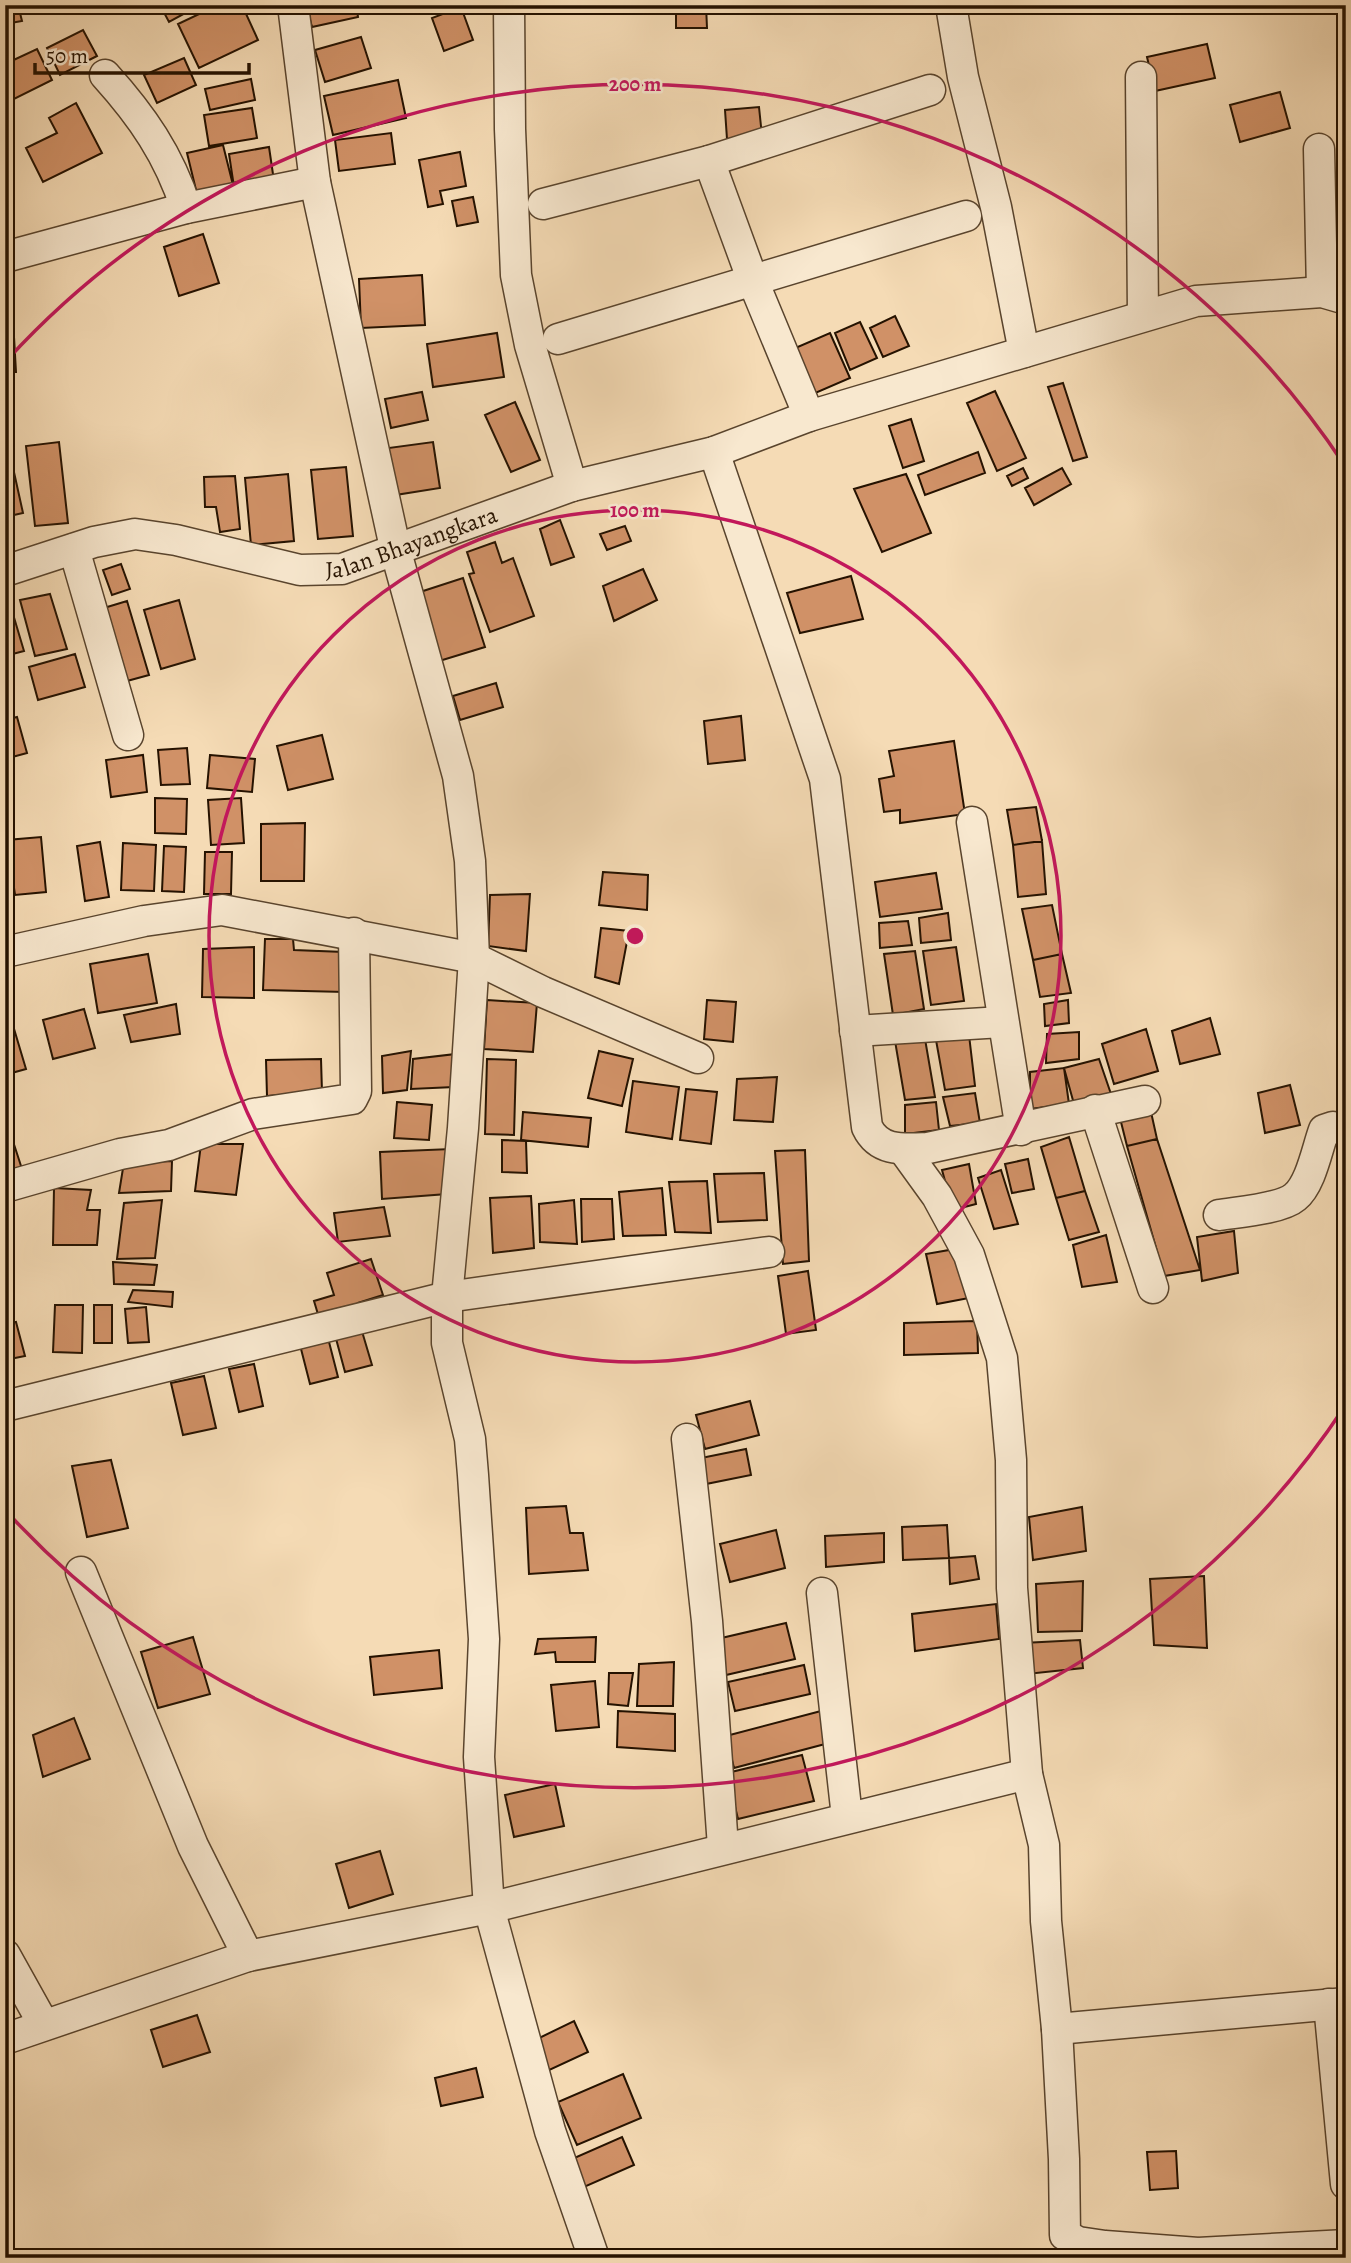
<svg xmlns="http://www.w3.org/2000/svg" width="1351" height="2263" font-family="Alegreya,serif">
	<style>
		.building { fill: #d09167; stroke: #251200; stroke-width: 2 }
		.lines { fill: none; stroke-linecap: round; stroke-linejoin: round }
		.minor-casing { stroke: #59442d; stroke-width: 33 }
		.minor { stroke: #f8e8cf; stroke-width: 30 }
		.ring { fill: none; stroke: #c2185b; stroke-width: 3.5 }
		.labels { text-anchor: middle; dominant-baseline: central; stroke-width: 5; stroke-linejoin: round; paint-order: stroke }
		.street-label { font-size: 24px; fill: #251200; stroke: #f8e8cf }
		.centre { fill: #c2185b; stroke: #f8e8cf; stroke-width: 3.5 }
		.ring-label { font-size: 21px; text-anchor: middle; font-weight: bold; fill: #c2185b; stroke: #f8e8cf; stroke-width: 5; stroke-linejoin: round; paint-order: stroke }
	</style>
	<rect width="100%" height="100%" fill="#f5dbb5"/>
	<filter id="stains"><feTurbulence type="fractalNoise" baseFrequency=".00286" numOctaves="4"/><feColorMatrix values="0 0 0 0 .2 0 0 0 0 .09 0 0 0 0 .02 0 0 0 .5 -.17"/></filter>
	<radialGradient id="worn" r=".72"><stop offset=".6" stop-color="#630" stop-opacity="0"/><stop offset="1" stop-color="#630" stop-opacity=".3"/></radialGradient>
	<!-- building -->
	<path class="building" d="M5 5H34L19 9 22 21 5 24Z
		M160 5H200L169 22Z
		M218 5H242L258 40 199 68 178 24Z
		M310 5H364L365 8 357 10 358 17 312 27 308 12H312Z
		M676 5H706L707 28H676Z
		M461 7 473 40 444 51 432 18Z
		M83 30 97 56 60 75 47 48Z
		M361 37 371 68 325 82 315 50Z
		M1207 44 1215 78 1155 91 1147 57Z
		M37 49 52 80 14 99 5 82V64Z
		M184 58 196 85 157 103 144 75Z
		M251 79 255 100 210 110 205 89Z
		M398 80 406 118 333 135 324 96Z
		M1280 92 1290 128 1240 142 1230 105Z
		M76 103 102 153 43 182 26 148 57 133 49 118Z
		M759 107 762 136 727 139 725 110Z
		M252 108 257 138 209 146 204 115Z
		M391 133 395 164 339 171 335 140Z
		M223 145 233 185 197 194 187 153Z
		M269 147 274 181 234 187 229 154Z
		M460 152 466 186 440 191 443 204 428 207 419 160Z
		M473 197 478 222 457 226 452 201Z
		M203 234 219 283 179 296 164 247Z
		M422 275 425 325 361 328 359 279Z
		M895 316 909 346 883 357 870 328Z
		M860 322 877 358 850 370 835 333Z
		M497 333 504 377 433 387 427 344Z
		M830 333 850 378 813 394 793 349Z
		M5 337H14L16 372H5Z
		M1063 383 1087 457 1073 461 1048 387Z
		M995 391 1026 458 997 471 967 403Z
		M422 392 428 420 391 428 385 399Z
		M515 402 540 460 511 472 485 415Z
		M911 419 924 461 903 468 889 426Z
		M59 442 68 523 35 526 26 446Z
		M433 442 440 488 389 496 381 449Z
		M8 445 23 513 5 517V446Z
		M978 452 985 473 925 495 918 475Z
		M346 467 353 536 318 539 311 470Z
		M1023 468 1028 478 1012 486 1007 476Z
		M1062 468 1071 484 1034 505 1025 488Z
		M288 474 294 541 251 545 245 478Z
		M906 474 931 533 882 552 854 489Z
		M235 476 240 529 220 532 216 507H205L204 477Z
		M560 520 574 557 551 565 540 529Z
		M625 526 631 541 607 550 600 534Z
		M495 542 502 563 513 558 534 616 490 632 469 574 474 573 467 552Z
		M121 564 130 589 112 595 103 570Z
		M643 569 657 600 614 621 603 586Z
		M851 576 863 619 800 633 787 593Z
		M463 578 485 647 436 662 414 594Z
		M50 594 67 649 35 656 20 600Z
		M179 600 195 659 161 669 144 610Z
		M127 601 149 675 116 684 94 611Z
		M10 604 24 651 5 656V605Z
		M75 654 85 687 38 700 29 667Z
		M496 683 503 707 460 720 453 696Z
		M741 716 745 760 708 764 704 721Z
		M17 717 27 753 5 759V720Z
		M322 735 333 779 288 790 277 746Z
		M954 741 965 814 900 823V810L884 812 879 779 894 776 889 751Z
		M187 748 190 784 161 785 158 750Z
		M143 755 147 792 111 797 106 760Z
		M210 755 255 759 252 792 207 788Z
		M155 798 187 799 186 834 155 833Z
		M241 798 244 843 211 845 208 800Z
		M1036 807 1042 841 1013 845 1007 810Z
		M305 823 304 881H261V824Z
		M41 837 46 892 15 895 7 840Z
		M1042 841 1046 894 1018 897 1013 845Z
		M100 842 109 897 85 901 77 846Z
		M123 843 156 845 154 891 121 890Z
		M164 846 186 847 184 892 162 891Z
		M205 852H232L231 894H204Z
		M603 872 648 875 647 910 599 905Z
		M936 873 942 909 880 917 875 882Z
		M5 885 13 930 5 932Z
		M530 894 526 951 488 946 490 895Z
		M1052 905 1062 954 1033 960 1022 909Z
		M948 913 951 940 921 943 919 918Z
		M908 921 912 945 880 948 879 923Z
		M601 928 629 931 619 984 595 977Z
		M265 939H293L294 950 344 952 345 992 263 990Z
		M254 947V998L202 997 203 949Z
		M956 947 964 1001 931 1005 923 951Z
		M915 951 924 1009 893 1015 884 954Z
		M148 954 157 1003 98 1013 90 964Z
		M1062 954 1071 993 1040 997 1033 960Z
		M487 1000 537 1003 533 1052 484 1049Z
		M707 1000 736 1002 733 1042 704 1039Z
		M1068 1000 1069 1023 1045 1026 1044 1004Z
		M6 1002 26 1069 8 1074 5 1068Z
		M176 1004 180 1034 131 1042 124 1015Z
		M84 1009 95 1048 53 1059 43 1020Z
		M1210 1018 1220 1054 1180 1064 1172 1031Z
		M1146 1029 1158 1071 1114 1084 1102 1044Z
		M1079 1032V1059L1046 1063 1047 1034Z
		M969 1035 975 1086 945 1090 936 1040Z
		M925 1039 935 1097 905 1100 895 1041Z
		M411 1051 407 1090 383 1093 382 1056Z
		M599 1051 633 1059 622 1106 588 1098Z
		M456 1054 454 1087 411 1089 413 1059Z
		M321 1059 322 1092 267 1096 266 1060Z
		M487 1059 516 1060 514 1135 485 1134Z
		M1099 1059 1111 1094 1074 1104 1064 1068Z
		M1064 1068 1069 1104 1030 1109V1072Z
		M777 1077 773 1122 734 1120 737 1079Z
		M633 1081 679 1087 672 1139 626 1132Z
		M1290 1085 1300 1125 1265 1133 1258 1093Z
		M686 1089 717 1092 711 1144 680 1140Z
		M975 1093 980 1123 950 1126 943 1097Z
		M397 1102 432 1105 429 1140 394 1138Z
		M936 1102 939 1130 905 1134V1105Z
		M523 1112 591 1118 588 1147 521 1140Z
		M1151 1112 1157 1139 1127 1146 1120 1118Z
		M9 1129 23 1172 5 1178V1130Z
		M1069 1137 1085 1191 1056 1198 1041 1147Z
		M1157 1139 1200 1270 1164 1276 1127 1146Z
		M502 1140 526 1141 527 1173 502 1172Z
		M201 1144H243L236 1195 195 1191Z
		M451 1149 447 1194 382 1199 380 1152Z
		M805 1150 809 1261 783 1264 775 1151Z
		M1028 1159 1034 1189 1012 1193 1005 1164Z
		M172 1161 171 1191 119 1193 124 1162Z
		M969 1164 976 1204 953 1210 942 1170Z
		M1001 1170 1018 1224 994 1229 978 1178Z
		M764 1173 767 1220 718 1222 714 1174Z
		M707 1181 711 1233 675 1232 669 1182Z
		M54 1188 91 1190 87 1210H100L97 1245H53Z
		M662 1188 666 1235 623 1236 619 1192Z
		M1085 1191 1099 1232 1069 1240 1056 1198Z
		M531 1196 534 1248 493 1253 490 1198Z
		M581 1199H612L614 1239 582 1242Z
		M162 1200 155 1258 117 1259 124 1203Z
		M574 1200 577 1244 540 1242 539 1204Z
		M384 1207 390 1236 338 1242 334 1213Z
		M1234 1231 1238 1273 1202 1281 1197 1237Z
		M1106 1235 1117 1282 1082 1287 1073 1245Z
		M955 1249 969 1298 937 1304 926 1254Z
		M371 1259 383 1295 358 1303 360 1309 320 1321 314 1301 334 1295 327 1273Z
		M113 1262 157 1265 154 1285 114 1284Z
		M808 1271 816 1330 786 1334 778 1276Z
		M133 1290 173 1292 172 1307 128 1302Z
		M55 1305H83L82 1353 53 1352Z
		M94 1305H112V1343H94Z
		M146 1307 149 1342 128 1343 125 1309Z
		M977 1321 978 1353 904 1355V1323Z
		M16 1322 25 1356 5 1360V1324Z
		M361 1328 372 1365 345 1372 335 1335Z
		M328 1338 338 1377 310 1384 300 1345Z
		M254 1364 263 1406 239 1412 229 1369Z
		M204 1376 216 1428 183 1435 171 1383Z
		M750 1401 759 1435 705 1449 696 1415Z
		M746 1449 751 1475 706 1484 701 1458Z
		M111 1460 128 1528 87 1537 72 1466Z
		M566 1506 570 1533H583L588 1570 529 1574 526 1508Z
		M1082 1507 1086 1551 1033 1560 1029 1517Z
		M947 1525 949 1558 903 1560 902 1527Z
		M776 1530 785 1568 730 1582 720 1544Z
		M884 1533V1562L826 1567 825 1536Z
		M975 1556 979 1579 950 1584 949 1558Z
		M1204 1576 1207 1648 1154 1645 1150 1579Z
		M1083 1581 1082 1631 1038 1632 1036 1584Z
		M996 1604 999 1639 915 1651 912 1614Z
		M786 1623 795 1659 726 1675 717 1639Z
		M193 1637 210 1694 158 1708 141 1652Z
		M596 1637 595 1662H556L555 1652 535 1654 538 1639Z
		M1080 1640 1083 1668 1027 1674 1023 1643Z
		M439 1650 442 1688 374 1695 370 1657Z
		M674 1662 673 1706H637L639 1664Z
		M804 1665 810 1694 735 1711 728 1682Z
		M609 1673H633L628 1706 608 1704Z
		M595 1681 599 1727 556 1731 551 1685Z
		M618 1711 675 1714V1751L617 1747Z
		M821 1711 829 1743 734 1768 726 1736Z
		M74 1718 90 1759 43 1777 33 1735Z
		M802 1755 814 1801 738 1819 727 1773Z
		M555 1784 564 1826 514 1837 505 1795Z
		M380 1851 393 1894 349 1908 336 1864Z
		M197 2015 210 2052 163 2067 151 2030Z
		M574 2021 588 2052 545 2072 531 2042Z
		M476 2068 483 2097 441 2106 435 2078Z
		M623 2074 641 2118 577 2145 558 2102Z
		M622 2137 634 2165 584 2187 572 2159Z
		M1176 2151 1178 2188 1150 2190 1147 2152Z"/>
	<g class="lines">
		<!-- minor casing -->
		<g class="minor-casing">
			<g id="minor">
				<path d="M293 5 315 182 396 552 458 776 470 861 474 958 463 1128 447 1297V1343L470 1439 473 1475 484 1639 479 1757 489 1908 550 2131 594 2258"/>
				<path d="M509 5 510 129 516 275 530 345 572 486"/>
				<path d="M951 5 963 77 996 207 1024 352"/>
				<path d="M105 75C142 116 169 155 186 208"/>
				<path d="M1141 77 1143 316"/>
				<path d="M1319 149 1322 292"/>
				<path d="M543 204 709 161"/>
				<path d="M5 257 186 208 315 182"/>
				<path d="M558 339 966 216"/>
				<path d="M809 416 753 281 709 161 930 90"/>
				<path d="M714 452 825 779 867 1127C879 1152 903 1149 928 1148L1145 1101"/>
				<path d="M74 549 128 735"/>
				<path id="s1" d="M5 571 94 542 135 534 176 540 300 570 342 569 572 486 714 452 809 416 1196 301 1322 292 1346 299"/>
				<path d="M972 822 1021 1130"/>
				<path d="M5 952 144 921 222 910 474 958 543 992 698 1058"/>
				<path d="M855 1031 1002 1022"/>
				<path d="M1095 1110 1153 1288"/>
				<path d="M5 1187 120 1154 169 1145 253 1114 352 1099 356 1091 354 933"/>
				<path d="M1219 1215C1237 1212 1281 1209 1295 1197 1311 1184 1317 1149 1324 1130L1333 1127 1346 1131"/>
				<path d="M5 1406 447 1297 769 1252"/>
				<path d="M687 1439 707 1621 723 1847"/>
				<path d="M81 1572 193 1846 248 1956"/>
				<path d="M822 1593 847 1817"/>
				<path d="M1027 1774 1044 1845 1046 1921 1057 2029 1064 2159 1065 2235 1078 2242 1105 2246 1198 2253 1346 2245"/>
				<path d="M5 1955 44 2025"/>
				<path d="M1329 2004 1346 2184"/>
				<path d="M1057 2029 1346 2003"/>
				<path d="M5 2039 248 1956 489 1908 1027 1774 1012 1588 1011 1460 1002 1358 969 1255 937 1196 903 1149"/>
			</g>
		</g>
		<!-- minor -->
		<use href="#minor" class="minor"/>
	</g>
	<!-- distance rings -->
	<g class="ring">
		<circle cx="635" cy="936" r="426"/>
		<path d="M1345 1406A852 852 0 0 1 7 1512M7 360A852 852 0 0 1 1345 466"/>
	</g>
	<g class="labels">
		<!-- street labels -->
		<g class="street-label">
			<text stroke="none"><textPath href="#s1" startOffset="420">Jalan Bhayangkara</textPath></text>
		</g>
	</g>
	<circle cx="635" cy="936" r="10" class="centre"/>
	<g class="ring-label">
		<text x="635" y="91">200 m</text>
		<text x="635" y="517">100 m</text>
	</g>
	<!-- margin -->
	<rect width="1351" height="2263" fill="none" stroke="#f5dbb5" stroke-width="28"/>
	<rect x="7" y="7" width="1337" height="2249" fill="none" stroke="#251200" stroke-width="3.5"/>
	<rect x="14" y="14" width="1323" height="2235" fill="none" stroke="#251200" stroke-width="2"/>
	<!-- scale -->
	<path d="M35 63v10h214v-10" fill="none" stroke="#251200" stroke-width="3.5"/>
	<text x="46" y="63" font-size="21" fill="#251200" stroke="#f8e8cf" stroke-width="5" paint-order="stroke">50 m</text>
	<rect width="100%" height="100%" filter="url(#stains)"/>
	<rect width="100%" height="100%" fill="url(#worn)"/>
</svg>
